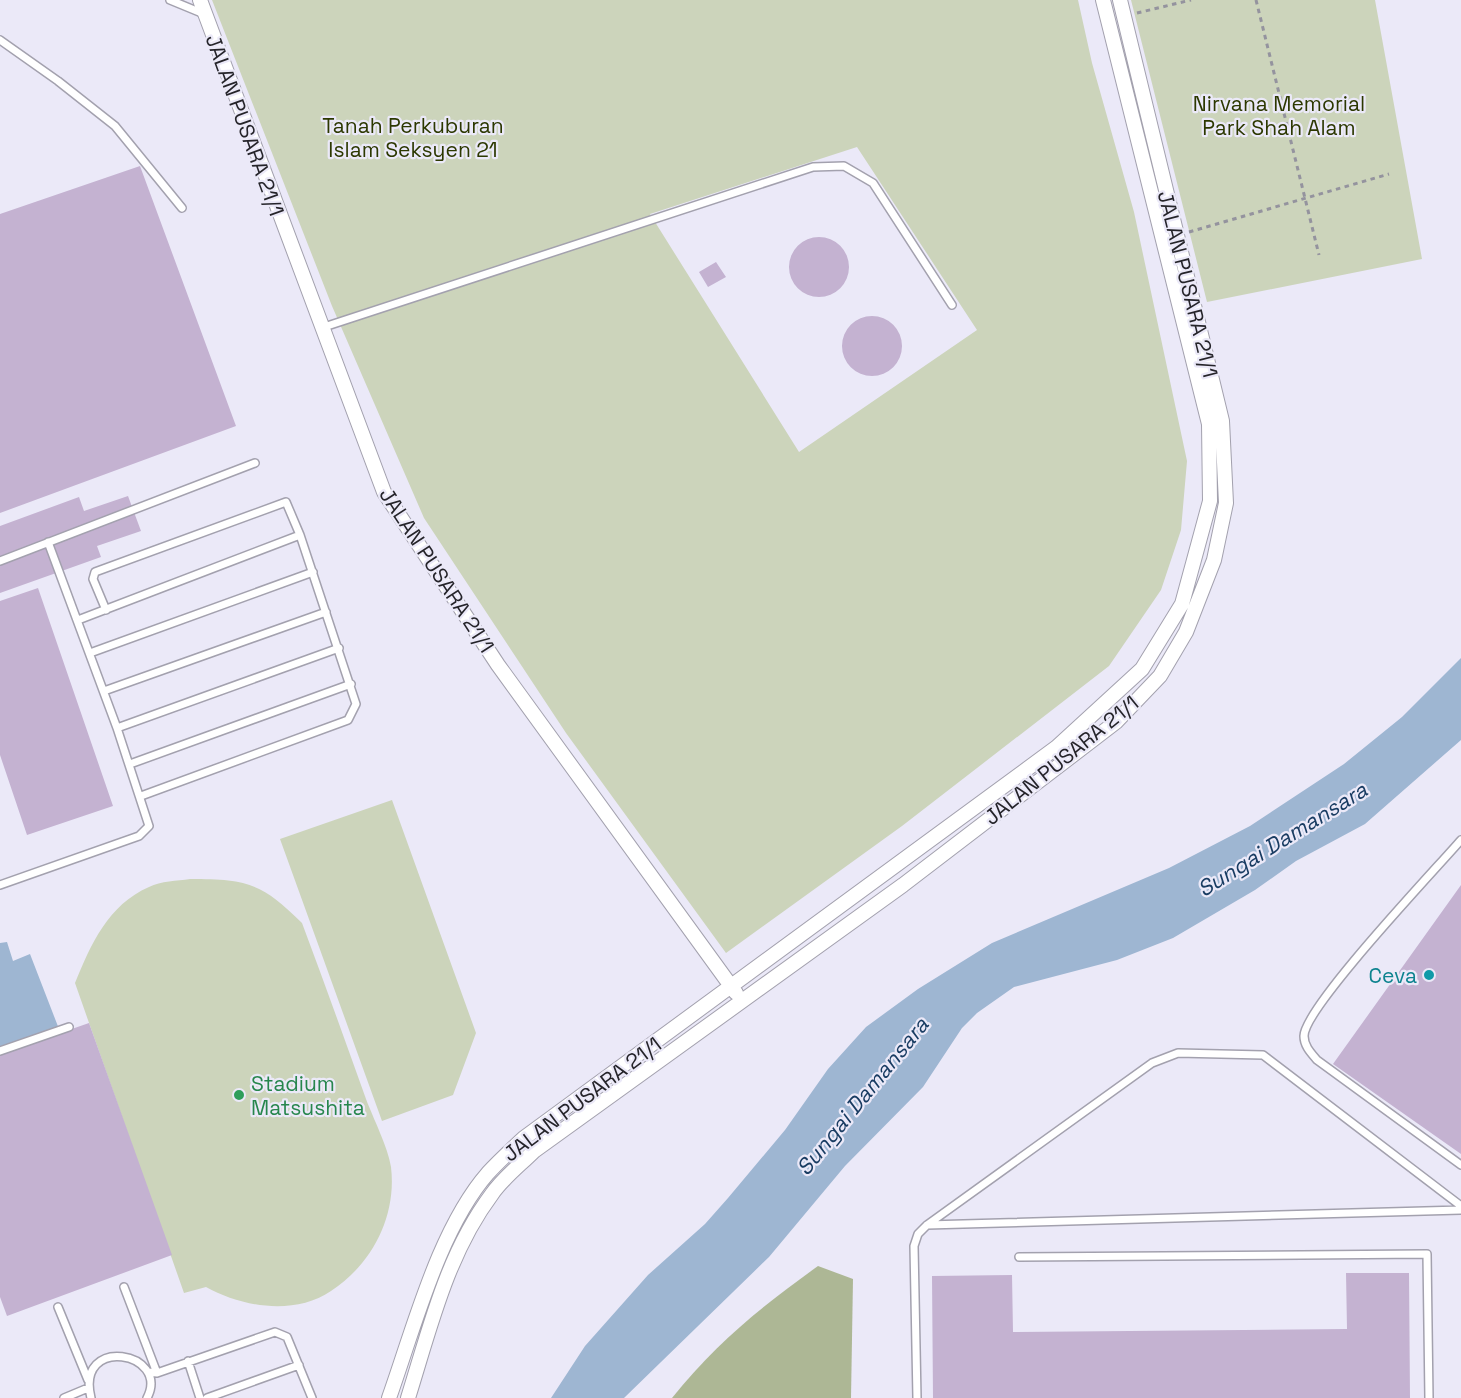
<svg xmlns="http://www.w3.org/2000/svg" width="1461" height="1398" font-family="'Space Grotesk',sans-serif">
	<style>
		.green { fill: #ccd4bb; fill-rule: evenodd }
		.forest { fill: #adb795 }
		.water { fill: #9eb6d2 }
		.building { fill: #c4b2d1 }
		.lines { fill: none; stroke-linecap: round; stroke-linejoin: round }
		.service-casing { stroke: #a3a1ae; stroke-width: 10 }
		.minor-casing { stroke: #a3a1ae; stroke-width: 16 }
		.path { stroke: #94939e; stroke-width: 3; stroke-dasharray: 4.5 4.5; stroke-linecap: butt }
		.service { stroke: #fff; stroke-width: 7 }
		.minor { stroke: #fff; stroke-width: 14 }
		.culture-dot { fill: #0f9aa8; stroke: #ebe9f8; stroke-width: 2 }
		.leisure-dot { fill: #2e9e5b; stroke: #ebe9f8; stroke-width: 2 }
		.labels { text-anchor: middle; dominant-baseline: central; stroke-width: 4.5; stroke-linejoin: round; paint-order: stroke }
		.park-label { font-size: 21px; fill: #2c3800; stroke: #ebe9f8 }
		.street-label { font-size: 21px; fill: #25242a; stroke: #ebe9f8 }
		.culture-label { font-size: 21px; fill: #0d838f; stroke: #ebe9f8; text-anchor: end }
		.leisure-label { font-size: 21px; fill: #27864d; stroke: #ebe9f8; text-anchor: start }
		.water-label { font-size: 22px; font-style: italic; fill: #193c62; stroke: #ebe9f8 }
	</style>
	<rect width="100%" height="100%" fill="#ebe9f8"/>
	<!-- green -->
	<path class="green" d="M212 0H1078L1092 63 1134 212 1187 461 1181 530 1161 590 1109 666 902 826 726 953 566 733 424 518 332 306ZM857 147 977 330 799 452 650 214Z
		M1131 0H1375L1422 259 1207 302Z
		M392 800 476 1033 453 1095 382 1121 280 839Z
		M190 879C247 879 262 883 302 923 324 982 345 1040 366 1099 373 1118 388 1147 391 1167 397 1217 371 1265 331 1291 294 1316 242 1307 206 1287L184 1293 75 983C91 944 108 905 149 887 161 881 177 881 190 879Z"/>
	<!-- forest -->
	<path class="forest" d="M818 1266 853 1279 851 1398H672C716 1343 761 1307 818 1266Z"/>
	<!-- water -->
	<path class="water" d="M1461 658V740L1365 824 1296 861 1255 890 1173 938 1117 960 1014 987 977 1013 962 1028 923 1087 845 1166 769 1257 624 1398H551L585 1346 648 1275 705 1224 728 1198 785 1130 828 1069 866 1027 918 989 992 943 1169 868 1250 826 1344 764 1402 717Z
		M7 942 13 961 30 954 59 1029 0 1048V943Z"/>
	<!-- building -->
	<path class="building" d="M140 166 236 426 0 513V214Z
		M789 267a30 30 0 1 1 60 0a30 30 0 1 1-60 0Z
		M716 262 726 277 708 287 699 272Z
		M842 346a30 30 0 1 1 60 0a30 30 0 1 1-60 0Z
		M128 496 141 531 97 546 101 557 0 593V526L79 497 84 511Z
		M38 588 113 806 27 835 0 755V601Z
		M1461 885V1154L1333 1064Z
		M89 1023 172 1255 7 1316 0 1297V1054Z
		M1346 1273H1409L1410 1398H933L932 1276 1012 1275 1013 1332 1347 1329Z"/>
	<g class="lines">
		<!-- service casing -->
		<g class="service-casing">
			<path id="service" d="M170 0 204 14
				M0 40 58 81 115 126 182 208
				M321 328 813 167 844 166 873 183 952 305
				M0 561 255 463
				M106 610 93 579 95 572 286 502 300 535 356 704 348 720 141 796
				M78 620 300 535
				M90 653 313 572
				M104 691 326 612
				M117 728 339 648
				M130 764 351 684
				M1461 840C1435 870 1304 1008 1304 1036 1304 1046 1311 1053 1317 1060L1461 1165
				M0 885 139 836 149 826 117 728 48 542
				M0 1051 69 1027
				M927 1225 1461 1210
				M1019 1257 1427 1254 1429 1398
				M124 1287 157 1373
				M58 1307 88 1380
				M188 1361 200 1398
				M148 1372 157 1373 275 1332 287 1337 312 1398
				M64 1398 88 1388
				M91 1398C75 1334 171 1352 147 1398
				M207 1398 299 1365
				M917 1398 914 1246 918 1234 927 1225 1152 1063 1178 1053 1263 1055 1461 1206"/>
		</g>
		<!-- minor casing -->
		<g class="minor-casing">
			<path id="minor" d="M200 0 384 492 498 665 736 993
				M389 1398C414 1328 439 1229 488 1173 499 1161 512 1149 524 1138L1057 747 1142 669 1182 604 1210 501 1209 424 1103 0
				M408 1398C430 1328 447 1254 492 1194 503 1178 520 1165 534 1151L903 885 1116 722 1160 676 1186 632 1214 560 1226 503 1222 421 1120 0"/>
		</g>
		<!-- path -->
		<path class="path" d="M1256 0 1319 255
			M1137 13 1191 0
			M1189 232 1389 174"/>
		<!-- service -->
		<use href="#service" class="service"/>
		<!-- minor -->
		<use href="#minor" class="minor"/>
	</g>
	<!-- markers -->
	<circle class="culture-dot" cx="1429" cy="975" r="6"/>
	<circle class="leisure-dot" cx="239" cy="1095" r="6"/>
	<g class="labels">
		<!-- park labels -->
		<g class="park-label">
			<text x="1279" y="103">Nirvana Memorial<tspan x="1279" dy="24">Park Shah Alam</tspan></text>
			<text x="413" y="125">Tanah Perkuburan<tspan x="413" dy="24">Islam Seksyen 21</tspan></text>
		</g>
		<!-- street labels -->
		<g class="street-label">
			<text transform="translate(245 125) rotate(70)">JALAN PUSARA 21/1</text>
			<text transform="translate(1188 284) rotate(76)">JALAN PUSARA 21/1</text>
			<text transform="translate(437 570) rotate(57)">JALAN PUSARA 21/1</text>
			<text transform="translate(1061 760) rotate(-39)">JALAN PUSARA 21/1</text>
			<text transform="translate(582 1099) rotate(-37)">JALAN PUSARA 21/1</text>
		</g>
		<!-- culture labels -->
		<g class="culture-label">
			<text x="1417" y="975">Ceva</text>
		</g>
		<!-- leisure labels -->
		<g class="leisure-label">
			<text x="251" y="1083">Stadium<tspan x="251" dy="24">Matsushita</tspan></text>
		</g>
		<!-- water labels -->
		<g class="water-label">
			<text transform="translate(1282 839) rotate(-32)">Sungai Damansara</text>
			<text transform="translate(862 1096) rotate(-51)">Sungai Damansara</text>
		</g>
	</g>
</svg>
